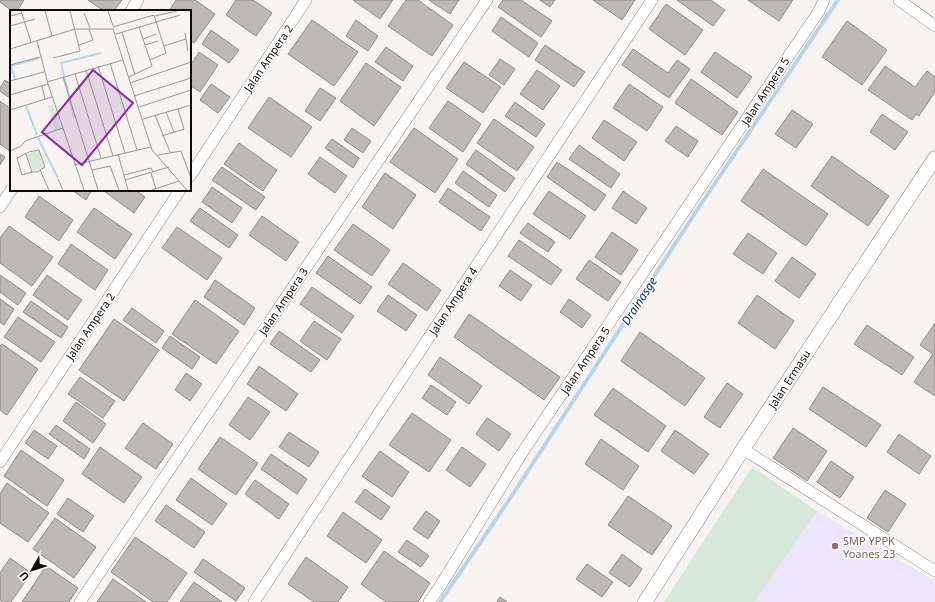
<svg xmlns="http://www.w3.org/2000/svg" width="935" height="602" font-family="'Noto Sans',sans-serif">
	<style>
		.education { fill: #ebe6fc }
		.green { fill: #d7e8d9 }
		.lines { fill: none; stroke-linecap: round; stroke-linejoin: round }
		.stream { stroke: #b6d6e5; stroke-width: 4 }
		.building { fill: #bcb9b6; stroke: #8d8a87 }
		.minor-casing { stroke: #868380; stroke-width: 12 }
		.tertiary-casing { stroke: #868380; stroke-width: 15 }
		.minor { stroke: #fff; stroke-width: 11 }
		.tertiary { stroke: #fff; stroke-width: 14 }
		.education-dot { fill: #8d6e63; stroke: #fff; stroke-width: 1.5 }
		.labels { text-anchor: middle; dominant-baseline: central; stroke-width: 3; stroke-linejoin: round; paint-order: stroke }
		.street-label { font-size: 11px; fill: #0c0b0a; stroke: #fff }
		.education-label { font-size: 11px; fill: #785e54; stroke: #fff; text-anchor: start }
		.water-label { font-size: 12px; font-style: italic; fill: #013142; stroke: #fff }
		.inset-river { fill: none; stroke: #b6d6e5; stroke-width: 2 }
		.inset-road { fill: none; stroke: #989694; stroke-width: 1 }
		.view { fill: #882d99; fill-opacity: 0.15; stroke: #882d99; stroke-width: 2 }
		.inset-edge { fill: none; stroke: #0c0b0a; stroke-width: 2 }
	</style>
	<rect width="100%" height="100%" fill="#f6f3f0"/>
	<!-- education -->
	<path class="education" d="M817 511 935 581V602H755Z"/>
	<!-- green -->
	<path class="green" d="M752 467 817 511 755 602H664Z"/>
	<g class="lines">
		<!-- stream -->
		<path class="stream" d="M440 602 511 497 701 204 838 0"/>
	</g>
	<!-- building -->
	<path class="building" d="M0 0H24L17 11H12L0 2Z
		M88 0H122L114 11H104Z
		M176 0H195L215 14 194 43 190 40V11H169Z
		M236 0H253L272 13 256 36 226 15Z
		M353 0H393L380 19Z
		M406 0H418L453 25 432 56 388 26Z
		M429 0H459L450 14Z
		M503 0H521L552 21 541 37 498 7Z
		M540 0H555L550 7Z
		M593 0H635L622 20Z
		M677 0H711L725 10 713 26Z
		M748 0H793L779 21Z
		M666 4 703 30 685 55 649 29Z
		M501 17 538 43 529 57 492 31Z
		M312 20 358 52 334 86 288 54Z
		M356 20 378 36 368 51 346 36Z
		M847 21 887 50 862 85 822 57Z
		M211 30 239 50 229 63 202 44Z
		M545 45 585 72 574 87 535 60Z
		M386 47 413 66 403 81 375 62Z
		M633 49 668 73 677 60 690 69 669 98 622 65Z
		M199 52 218 65 200 92 190 85V66Z
		M715 52 752 77 737 98 701 72Z
		M500 59 515 69 504 85 489 75Z
		M464 62 501 87 483 113 446 88Z
		M366 63 401 87 374 126 340 101Z
		M885 66 915 87 927 71 935 77V92L919 116 916 114 912 120 868 90Z
		M537 70 560 86 543 110 520 94Z
		M691 79 738 112 722 135 675 103Z
		M5 80 11 84V99L0 91V88Z
		M211 84 230 97 218 113 200 100Z
		M629 84 663 107 647 131 613 108Z
		M320 88 336 98 320 121 305 111Z
		M269 97 312 127 291 157 248 128Z
		M0 101 11 109V152L0 144Z
		M448 101 481 124 463 152 429 128Z
		M515 102 545 124 536 137 505 116Z
		M792 110 813 124 796 148 775 134Z
		M882 114 908 132 895 150 870 132Z
		M494 119 534 147 517 171 477 143Z
		M604 120 637 142 624 161 592 138Z
		M676 126 698 141 688 157 665 141Z
		M352 128 371 141 363 153 344 140Z
		M414 128 458 159 435 193 390 162Z
		M332 139 359 158 353 168 325 148Z
		M239 143 277 170 263 191 224 164Z
		M579 145 620 174 611 188 569 159Z
		M476 150 515 178 505 192 466 164Z
		M0 154 5 157 0 165Z
		M832 156 889 196 868 226 811 186Z
		M320 157 347 176 335 193 308 174Z
		M557 162 606 195 595 211 547 177Z
		M222 167 265 197 256 210 212 180Z
		M763 169 828 214 806 246 741 201Z
		M463 171 497 195 489 207 455 183Z
		M385 173 416 195 393 229 362 207Z
		M212 187 242 208 232 223 202 202Z
		M448 188 490 217 481 231 439 202Z
		M72 190H92L86 200Z
		M105 190H135L145 197 134 213 104 191Z
		M549 191 586 216 570 239 533 214Z
		M623 191 647 208 636 224 612 208Z
		M39 196 73 220 59 241 25 217Z
		M94 208 132 234 115 259 77 232Z
		M200 208 238 235 229 248 190 221Z
		M262 216 299 242 286 261 249 235Z
		M528 223 555 242 548 252 520 233Z
		M353 224 390 250 372 276 334 250Z
		M9 226 53 257 32 286 0 263V238Z
		M177 227 222 258 207 280 162 248Z
		M612 232 638 250 621 275 595 257Z
		M748 233 777 253 763 274 733 254Z
		M519 240 562 270 551 285 508 256Z
		M71 244 108 270 95 290 58 264Z
		M328 256 372 287 360 304 316 273Z
		M792 257 816 274 799 298 775 281Z
		M589 260 621 282 608 301 576 279Z
		M403 263 441 290 427 311 388 284Z
		M510 270 532 285 521 301 499 286Z
		M0 275 26 293 18 305 0 292Z
		M47 275 82 300 68 320 33 295Z
		M215 280 255 308 244 325 204 297Z
		M312 287 354 316 342 333 300 304Z
		M388 295 417 315 406 331 377 311Z
		M757 295 794 321 775 349 738 323Z
		M0 299 14 309 4 325 0 322Z
		M569 299 591 315 582 328 560 312Z
		M195 300 239 331 216 364 172 334Z
		M31 301 68 327 61 338 23 312Z
		M132 308 164 331 156 343 123 320Z
		M469 314 560 377 544 400 454 337Z
		M18 317 55 342 41 362 4 337Z
		M114 319 159 350 124 401 79 370Z
		M314 321 341 339 327 360 300 341Z
		M935 323V396L914 382 933 354 920 345Z
		M867 325 914 357 902 375 854 344Z
		M279 331 320 360 311 372 270 344Z
		M640 332 705 378 685 406 621 361Z
		M170 336 200 357 192 369 162 348Z
		M2 344 38 369 7 415 0 410V346Z
		M440 357 482 386 469 404 428 375Z
		M259 366 298 394 286 411 247 384Z
		M186 373 202 384 190 401 175 390Z
		M80 377 115 401 103 418 68 394Z
		M727 383 743 394 720 428 704 417Z
		M431 385 456 402 447 415 422 398Z
		M823 387 881 425 866 447 809 409Z
		M613 388 666 426 648 452 594 415Z
		M248 397 270 412 250 440 229 425Z
		M76 402 106 424 93 443 63 421Z
		M412 413 451 440 429 472 389 445Z
		M487 418 511 434 499 451 476 434Z
		M143 423 173 444 156 469 125 448Z
		M56 425 90 449 84 459 49 434Z
		M793 428 827 451 807 481 773 458Z
		M34 430 57 446 48 459 25 443Z
		M675 430 709 454 694 474 661 451Z
		M289 432 319 452 309 467 279 447Z
		M899 434 931 456 919 474 887 452Z
		M220 437 258 463 236 495 198 469Z
		M601 439 639 466 623 490 585 464Z
		M100 447 142 477 124 503 82 474Z
		M462 447 486 464 470 487 446 470Z
		M21 450 64 480 47 506 4 476Z
		M380 451 409 472 392 497 362 476Z
		M271 454 307 479 297 494 261 469Z
		M831 461 854 477 840 498 817 482Z
		M191 478 227 504 212 525 176 500Z
		M255 480 289 504 279 519 245 494Z
		M7 483 49 513 28 542 0 523V494Z
		M365 489 390 507 381 520 355 502Z
		M885 490 906 504 888 532 867 518Z
		M628 496 672 526 652 555 608 525Z
		M68 498 94 516 83 532 57 514Z
		M166 505 205 532 194 548 155 521Z
		M426 511 440 521 428 539 413 529Z
		M343 512 382 540 366 563 327 536Z
		M55 518 96 547 74 578 33 549Z
		M135 537 187 573 167 602H153L111 572Z
		M407 540 429 556 421 567 398 552Z
		M384 551 430 583 418 602H386L361 584Z
		M622 554 642 569 630 587 609 573Z
		M306 557 348 587 338 602H314L288 584Z
		M10 558 31 573 11 602H3L0 600V573Z
		M203 559 245 588 236 601 194 572Z
		M587 564 613 582 602 597 576 579Z
		M46 566 78 588 69 602H22Z
		M113 579 146 602H97Z
		M194 582 222 602H180Z
		M500 597 507 602H497Z"/>
	<g class="lines">
		<!-- minor casing -->
		<g class="minor-casing">
			<path id="minor" d="M899 0 935 26
				M131 11 138 0
				M190 176 306 0
				M0 207 11 190
				M743 449 935 571
				M0 462 180 190
				M80 602 487 0
				M254 602 652 0
				M429 602 439 588 520 456 819 11 824 0"/>
		</g>
		<!-- tertiary casing -->
		<g class="tertiary-casing">
			<path id="tertiary" d="M645 602 743 449 935 158"/>
		</g>
		<!-- minor -->
		<use href="#minor" class="minor"/>
		<!-- tertiary -->
		<use href="#tertiary" class="tertiary"/>
	</g>
	<!-- markers -->
	<circle class="education-dot" cx="835" cy="546" r="4"/>
	<g class="labels">
		<!-- street labels -->
		<g class="street-label">
			<text transform="translate(268 58) rotate(-56)">Jalan Ampera 2</text>
			<text transform="translate(765 91) rotate(-57)">Jalan Ampera 5</text>
			<text transform="translate(283 301) rotate(-56)">Jalan Ampera 3</text>
			<text transform="translate(453 301) rotate(-57)">Jalan Ampera 4</text>
			<text transform="translate(90 326) rotate(-56)">Jalan Ampera 2</text>
			<text transform="translate(585 360) rotate(-56)">Jalan Ampera 5</text>
			<text transform="translate(789 379) rotate(-57)">Jalan Ermasu</text>
		</g>
		<!-- education labels -->
		<g class="education-label">
			<text x="843" y="540">SMP YPPK<tspan x="843" dy="13">Yoanes 23</tspan></text>
		</g>
		<!-- water labels -->
		<g class="water-label">
			<text transform="translate(639 301) rotate(-57)">Drainasge</text>
		</g>
	</g>
	<!-- overview -->
	<g transform="translate(10 10)">
		<rect width="181" height="181" fill="#f6f3f0"/>
		<path d="M43 94 51 118 45 120 38 96ZM28 140 34 157 24 162 17 145Z" fill="#d7e8d9"/>
		<path class="inset-river" d="M5 69 1 56 29 48M16 96 27 125M64 107 51 53 91 43M28 128 48 168"/>
		<path class="inset-road" d="M11 1 21 32M35 1 42 26M98 1 103 16M74 3 80 18M0 6 12 3M145 6 167 1M0 16 25 9M103 17 144 5 156 43 140 50M112 22 125 65M175 23 178 41M106 24 170 5M133 29 146 24M27 31 38 74 74 180M69 35 83 30 79 19M135 35 148 31M154 36 176 29M0 39 65 19H103L142 140 177 180M43 48 70 41 60 1M100 53 127 140M0 55 30 47M88 56 115 143M76 60 103 146M65 64 91 148M53 67 88 180M119 67 142 56 129 17M0 71 34 62M37 72 113 50M120 73 181 52M32 76 35 89M0 85 38 74M124 86 181 68M129 97 181 80M0 100 42 87M156 102 164 122M145 105 160 142M133 109 181 95M152 126 174 119 168 99M0 141 11 136 15 131 53 118M16 144 22 162H27L35 157 29 140 19 142 7 148 12 165 22 162M108 144 118 180M148 145 171 141 181 168M64 155 141 137M30 160 39 180M82 160 100 156 109 180M141 163 146 179M114 165 141 158 143 162M48 169 53 180M115 170 159 157M142 180 169 171"/>
		<path class="view" d="M83 60 123 93 72 155 32 122Z"/>
		<rect width="181" height="181" class="inset-edge"/>
	</g>
	<!-- north arrow -->
	<g transform="translate(32 570) rotate(231)" stroke="#ffffff" stroke-width="3" paint-order="stroke">
	<path d="M0-3L7 15L0 10L-7 15Z" fill="#0c0b0a"/>
	<text y="-6" font-size="11" font-weight="bold" text-anchor="middle" fill="#0c0b0a">U</text>
	</g>
</svg>
